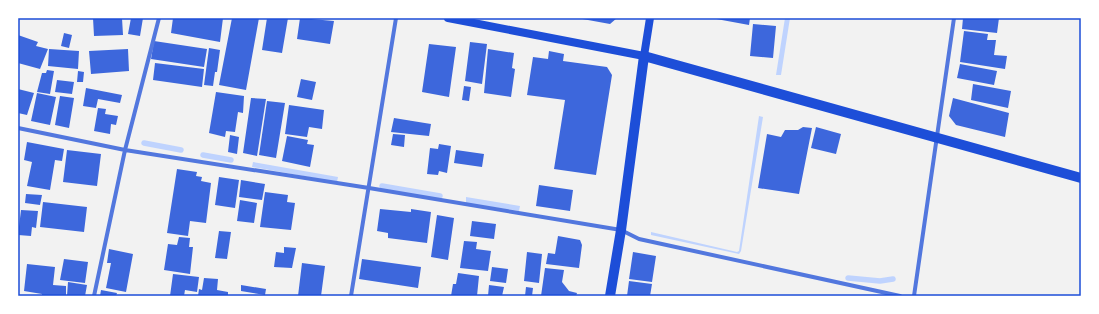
<svg xmlns="http://www.w3.org/2000/svg" width="1099" height="314" font-family="Bitter,serif">
	<style>
		.water { fill: #bfd3fe }
		.lines { fill: none; stroke-linecap: round; stroke-linejoin: round }
		.stream { stroke: #bfd3fe; stroke-width: 5.5 }
		.building { fill: #3d67dc }
		.minor { stroke: #5277de; stroke-width: 4 }
		.secondary { stroke: #1d4ed8; stroke-width: 8 }
		.primary { stroke: #1d4ed8; stroke-width: 10 }
		.neatline { fill: none; stroke: #1d4ed8; stroke-width: 1.5 }
	</style>
	<rect width="100%" height="100%" fill="#f2f2f2"/>
	<!-- water -->
	<path class="water" d="M785 18H790L781 75H776Z
		M759 116 763 117 741 251 739 254 651 235V232L737 252 739 251Z
		M253 162 338 177 337 182 252 167Z
		M466 197 520 206 519 211 466 203Z"/>
	<g class="lines">
		<!-- stream -->
		<path class="stream" d="M144 143 181 150
			M203 155 231 160
			M382 186 440 196
			M848 278 880 281 893 279"/>
	</g>
	<!-- building -->
	<path class="building" d="M93 18H122L123 35 94 36Z
		M131 18H143L140 36 128 34Z
		M173 18H223L220 42 171 33Z
		M232 18H259L246 90 219 85Z
		M267 18H288L282 53 262 50Z
		M300 18 334 21 330 44 297 39Z
		M577 18H617L610 24Z
		M711 18H750L749 25Z
		M963 18H999L997 33 962 29Z
		M753 24 776 26 773 58 750 56Z
		M964 31 988 34 987 40H996L994 55 1007 56 1005 69 960 62Z
		M64 33 72 35 69 48 61 46Z
		M18 35 38 42 36 46 48 49 40 69 18 63Z
		M154 41 207 49 204 67 151 59Z
		M470 42 487 44 482 84 465 81Z
		M429 44 456 47 449 97 422 92Z
		M209 48 220 50 217 72H215L213 86 204 85Z
		M49 49 79 51 78 69 48 66Z
		M128 49 129 71 91 74 89 51Z
		M488 49 514 53 512 68 515 69 511 97 484 93Z
		M549 51 564 54 563 61 607 67 612 75 596 175 554 169 565 100 527 95 533 57 548 59Z
		M155 63 204 69 202 87 153 80Z
		M960 64 997 71 994 85 957 78Z
		M47 70 54 71 50 94 37 92 42 73H46Z
		M78 71 84 72 83 82H77Z
		M301 79 316 82 312 100 297 97Z
		M57 80 74 82 72 94 55 92Z
		M973 84 1011 91 1008 108 971 100Z
		M464 86 471 87 469 101 462 100Z
		M86 88 122 95 120 103 98 99 96 108 83 106Z
		M18 89 34 93 27 115 18 113Z
		M216 92 244 96 243 113 238 112 235 132 226 131 225 137 209 133Z
		M37 93 56 97 50 125 31 121Z
		M60 96 74 98 69 128 55 125Z
		M251 98 266 99 257 156 243 153Z
		M953 98 1009 113 1005 137 956 125 949 116Z
		M267 101 285 103 276 158 259 155Z
		M289 105 324 110 322 129 309 127 307 137 285 134Z
		M98 108 106 109 105 114 118 116 116 125 111 124 110 134 94 131Z
		M394 118 431 124 429 136 391 132Z
		M803 127 812 128 799 194 758 188 767 134 781 137 785 130H798Z
		M816 127 841 134 836 154 811 148Z
		M393 134 405 135 404 147 391 145Z
		M230 135 239 137 237 154 228 152Z
		M287 136 308 140 307 144 314 145 310 167 282 161Z
		M27 142 64 149 62 161 55 160 50 190 27 186 32 162 24 160Z
		M439 144 451 146 447 173 439 171 438 175 427 174 430 148 438 149Z
		M67 150 101 154 97 186 63 182Z
		M456 150 484 154 482 167 454 163Z
		M177 169 197 172 196 176 202 177 201 181 211 183 206 223 190 221 188 236 167 233Z
		M219 177 239 180 235 208 215 205Z
		M241 180 265 184 262 200 239 197Z
		M539 185 573 190 570 211 536 206Z
		M265 192 288 195 287 202 295 203 291 230 260 227Z
		M26 194 42 195 40 205 25 203Z
		M240 200 257 203 254 223 237 221Z
		M43 202 87 207 84 232 40 227Z
		M380 209 411 212V209L431 212 427 243 388 238V233L377 231Z
		M21 210 38 211 36 228 32 227 31 236 18 235Z
		M437 215 454 218 448 260 431 257Z
		M472 221 496 224 494 239 470 236Z
		M219 231 231 232 227 259 215 258Z
		M558 236 580 240 582 245 579 268 546 264 548 253 555 254Z
		M179 237 190 238 189 247H193L190 274 164 270 168 244 177 245Z
		M464 241 477 242 476 249 491 251 488 271 460 268Z
		M284 247 296 248 292 268 274 267 276 252 284 253Z
		M109 249 133 254 126 292 106 288 111 263H107Z
		M527 252 542 254 539 283 524 281Z
		M633 252 656 256 652 282 629 279Z
		M64 259 88 262 85 283 60 280Z
		M362 259 421 267 418 288 359 279Z
		M302 263 325 266 321 296H298Z
		M27 264 55 267 53 285 66 286V296H42V294L24 291Z
		M492 267 508 269 506 283 490 281Z
		M545 268 564 270 562 282 569 291 577 293 576 296H541Z
		M458 273 479 276 477 296H451L453 284H456Z
		M173 274 199 277 197 292 185 290 184 296H170Z
		M204 278 218 279 217 290 228 292V296H198L199 289 202 290Z
		M629 281 652 284 650 296H627Z
		M68 282 87 285 85 296H67Z
		M241 285 266 289 265 295 241 291Z
		M489 285 504 287 502 296H488Z
		M526 287 533 288 532 296H525Z
		M101 290 117 293 116 296H100Z"/>
	<g class="lines">
		<!-- minor -->
		<path class="minor" d="M18 128 125 150 369 188 621 230 639 239 900 296
			M94 296 125 150 159 18
			M351 296 396 18
			M914 296 954 18"/>
		<!-- secondary -->
		<path class="secondary" d="M448 18 644 56 650 18"/>
		<!-- primary -->
		<path class="primary" d="M610 296 621 230 644 56 1081 178"/>
	</g>
	<!-- border -->
	<rect width="1099" height="314" fill="none" stroke="#ffffff" stroke-width="38"/>
	<rect x="19" y="19" width="1061" height="276" class="neatline"/>
</svg>
